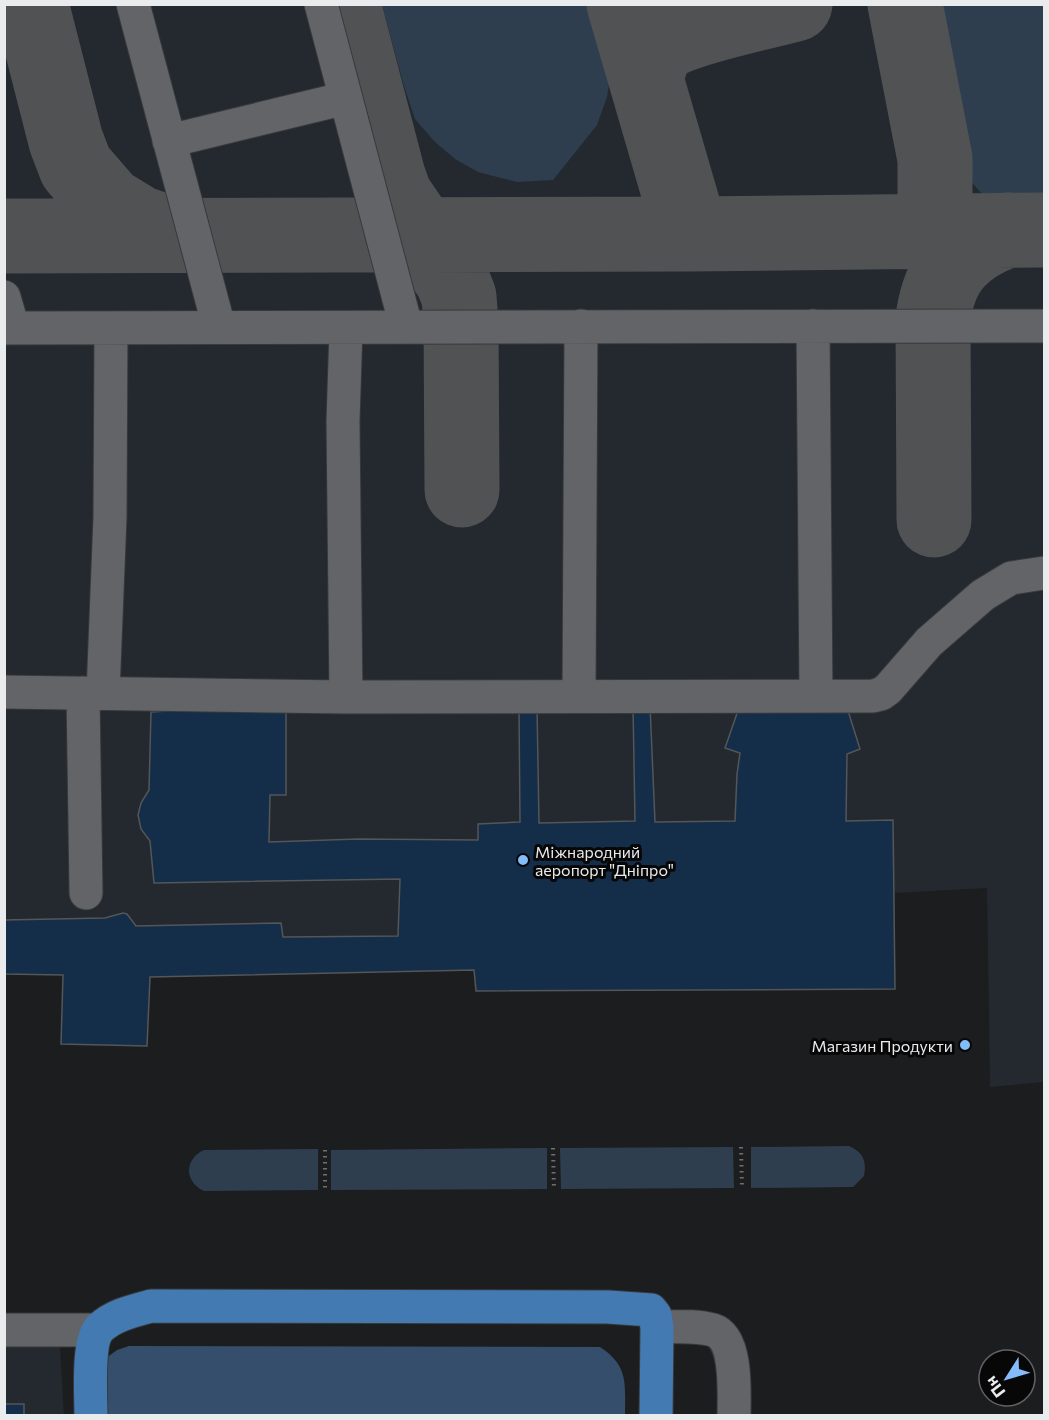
<svg xmlns="http://www.w3.org/2000/svg" width="1049" height="1420" font-family="Commissioner,sans-serif">
	<style>
		.built { fill: #23292f }
		.green { fill: #2e3e4f }
		.forest { fill: #344e6c }
		.lines { fill: none; stroke-linecap: round; stroke-linejoin: round }
		.taxiway { stroke: #505254; stroke-width: 75 }
		.building { fill: #142d49; stroke: #545658; stroke-width: 1.5 }
		.minor-casing { stroke: #38393b; stroke-width: 35 }
		.major-casing { stroke: #38393b; stroke-width: 35 }
		.path { stroke: #6f7072; stroke-width: 4; stroke-dasharray: 1.5 4.5; stroke-linecap: butt }
		.minor { stroke: #626467; stroke-width: 33 }
		.major { stroke: #437ab1; stroke-width: 33 }
		.poi-dot { fill: #84bcfb; stroke: #070708; stroke-width: 2 }
		.labels { text-anchor: middle; dominant-baseline: central; stroke-width: 6; stroke-linejoin: round; paint-order: stroke }
		.poi-label { font-size: 16px; fill: #eaebed; stroke: #070708; text-anchor: start }
	</style>
	<rect width="100%" height="100%" fill="#1b1d1f"/>
	<!-- built -->
	<path class="built" d="M4 5H1044V1082L990 1087 987 888 895 893V989L476 991 474 970 150 977 147 1046 61 1044 63 975 5 974Z
		M60 1346 64 1415H5L4 1347Z"/>
	<!-- green -->
	<path class="green" d="M382 5H600L613 59 607 97 597 125 553 180 517 182 478 172 455 159 434 141 415 119 404 86Z
		M911 5H1044V195L982 194 951 158Z
		M849 1146C863 1152 867 1161 864 1176L853 1187 751 1188V1147Z
		M733 1147 734 1188 561 1189 560 1148Z
		M547 1148V1189L331 1190V1150Z
		M318 1149V1190L204 1191C184 1182 184 1159 204 1150Z"/>
	<!-- forest -->
	<path class="forest" d="M129 1346 600 1347C629 1366 625 1384 625 1415L102 1416 106 1358 117 1350Z"/>
	<g class="lines">
		<!-- taxiway -->
		<path class="taxiway" d="M31 4 66 141 76 167 108 204 139 223 175 235
			M343 4 388 176 395 196 452 279 459 297 461 323 462 490
			M624 4 691 234
			M905 4 935 159V203L940 220 960 231
			M646 78C650 65 652 54 662 45 678 30 769 11 795 4
			M4 236 691 234 1044 230
			M934 520 933 319C939 270 963 246 1008 230"/>
	</g>
	<!-- building -->
	<path class="building" d="M844 698 860 749 847 754 846 821 893 820 895 989 476 991 474 970 150 977 147 1046 61 1044 63 975 4 974V920L105 918 123 913 127 914 136 926 281 923 283 937 398 936 400 879 154 883 150 841 141 829 138 815 141 803 149 790 151 712 185 710 286 711V795H270L269 842 358 839 478 840V824L520 822 519 707H537L539 823 635 821 633 706 650 705 655 822 735 821 737 774 740 753 725 748 742 699Z
		M4 1404H24V1416H4Z"/>
	<g class="lines">
		<!-- minor casing -->
		<g class="minor-casing">
			<path id="minor" d="M133 4 219 327
				M321 4 406 326
				M169 141 346 98
				M4 297 13 328
				M813 326 816 696
				M4 328 1044 326
				M346 329 343 421 346 697
				M4 692 346 697 873 696 881 694 888 689 929 642 983 595 1011 578 1044 573
				M83 693 86 893
				M103 693 110 517 111 328
				M579 696 581 326
				M657 1327C675 1327 695 1325 713 1330 738 1338 734 1394 734 1416
				M4 1330H98"/>
		</g>
		<!-- major casing -->
		<g class="major-casing">
			<path id="major" d="M91 1416C91 1397 87 1341 100 1328 114 1315 133 1311 151 1306L608 1307 651 1310 655 1315 657 1327 656 1416"/>
		</g>
		<!-- path -->
		<path class="path" d="M741 1147 742 1188
			M553 1148 554 1189
			M325 1150V1190"/>
		<!-- minor -->
		<use href="#minor" class="minor"/>
		<!-- major -->
		<use href="#major" class="major"/>
	</g>
	<!-- markers -->
	<g class="poi-dot">
		<circle cx="523" cy="860" r="6"/>
		<circle cx="965" cy="1045" r="6"/>
	</g>
	<g class="labels">
		<!-- poi labels -->
		<g class="poi-label">
			<text x="535" y="851">Міжнародний<tspan x="535" dy="18">аеропорт "Дніпро"</tspan></text>
			<text x="953" y="1045" text-anchor="end">Магазин Продукти</text>
		</g>
	</g>
	<!-- border -->
	<rect width="1049" height="1420" fill="none" stroke="#eaebed" stroke-width="12"/>
	<!-- north arrow -->
	<g transform="translate(1007 1378) rotate(233)"><circle r="28" fill="#070708" stroke="#626264" stroke-width="1.5"/>
	<path d="M0-4.5L10 22L0 15L-10 22Z" fill="#84bcfb"/>
	<text y="-9" font-size="16" font-weight="bold" text-anchor="middle" fill="#eaebed">Пн</text>
	</g>
</svg>
